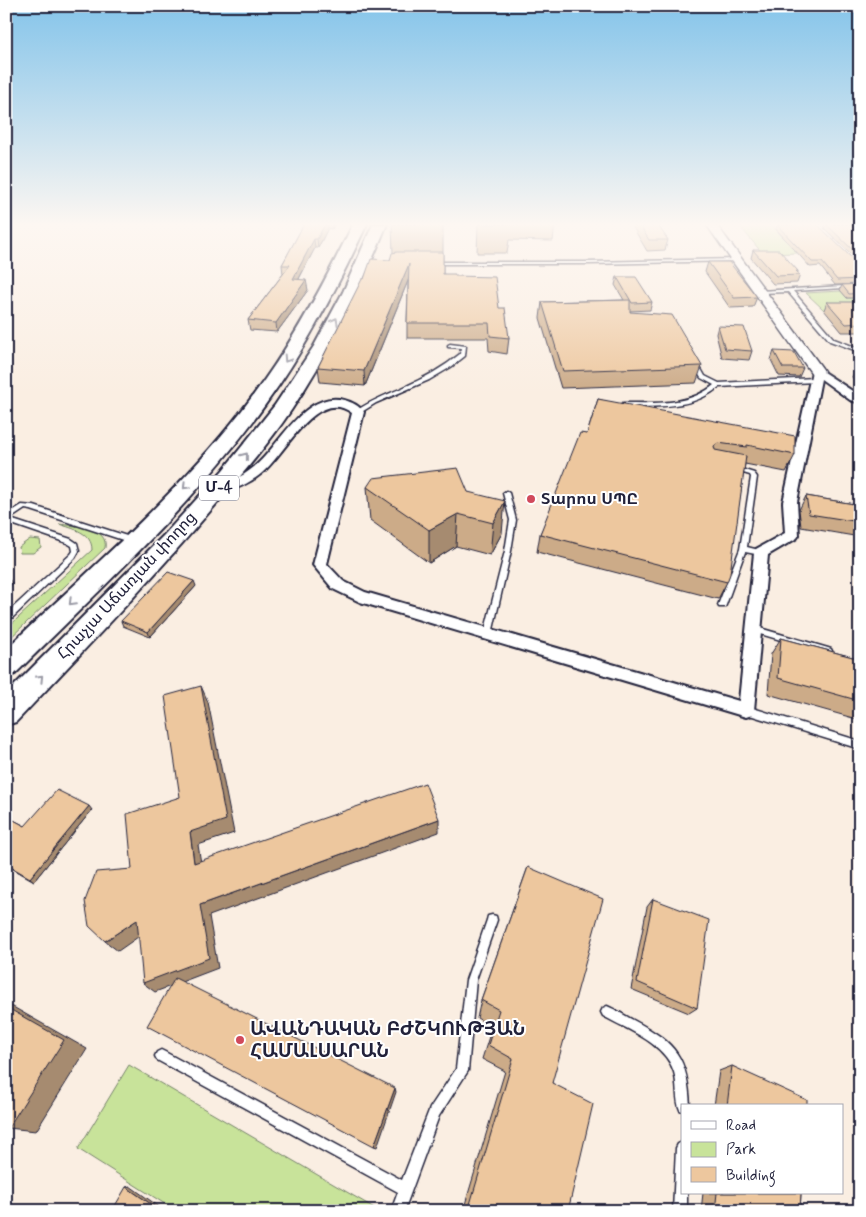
<svg xmlns="http://www.w3.org/2000/svg" width="866" height="1217" font-family="Mynerve,'Noto Sans Armenian',sans-serif">
	<style>
		.green { fill: #c8e39a; stroke: #75826a }
		.lines { fill: none; stroke-linecap: round; stroke-linejoin: round }
		.service-casing { stroke: #22223b; stroke-width: 3 }
		.minor-casing { stroke: #22223b; stroke-width: 4 }
		.tertiary-casing { stroke: #22223b; stroke-width: 3 }
		.trunk-casing { stroke: #22223b; stroke-width: 4 }
		.service { fill: #fff; fill-rule: evenodd }
		.minor { fill: #fff; fill-rule: evenodd }
		.tertiary { fill: #fff; fill-rule: evenodd }
		.trunk { fill: #fff; fill-rule: evenodd }
		.wall { fill: #ccab88; stroke: #22223b }
		.shaded-wall { fill: #a68b6f; stroke: #22223b }
		.building { fill: #edc79e; stroke: #22223b }
		.oneway { stroke: #9c9ca7 }
		.poi-dot { fill: #d1495b; stroke: #fff; stroke-width: 2 }
		.labels { text-anchor: middle; dominant-baseline: central; stroke-width: 4; stroke-linejoin: round; paint-order: stroke }
		.shield { fill: #fff; stroke: #646476; stroke-width: 1 }
		.shield-label { font-size: 15px; font-weight: bold; fill: #22223b }
		.poi-label { font-size: 16px; font-weight: bold; fill: #22223b; stroke: #fff; text-anchor: start }
		.street-label { font-size: 16px; fill: #22223b; stroke: #fff }
		.near-poi-label { font-size: 19px; font-weight: bold; fill: #22223b; stroke: #fff; text-anchor: start }
	</style>
	<rect width="100%" height="100%" fill="#faeee2"/>
	<filter id="ink" filterUnits="userSpaceOnUse"><feTurbulence type="fractalNoise" baseFrequency=".02" numOctaves="2"/><feDisplacementMap in="SourceGraphic" scale="10" xChannelSelector="R" yChannelSelector="G"/><feConvolveMatrix kernelMatrix="1 2 1 2 8 2 1 2 1" color-interpolation-filters="sRGB"/></filter>
	<g filter="url(#ink)">
		<!-- green -->
		<path class="green" d="M738 224H771L797 253 763 254Z
			M841 291 847 298H860V306L849 310H824L806 293Z
			M59 524C74 526 109 527 105 548L6 642V629L92 550C92 532 73 529 59 524Z
			M30 539 40 540 41 547 33 553H20L19 547Z
			M129 1065 376 1209 375 1211H176L78 1149Z"/>
		<g class="lines">
			<!-- service casing -->
			<g class="service-casing">
				<path id="service" d="M737 259H739V261L588 264H434L432 263 434 262H588Z
					M860 285V287L793 291 834 339 860 349V352L830 341 788 292 760 293 758 292 760 291Z
					M450 344 466 346 465 356 451 367 429 380 376 403 360 413H356V411C370 401 386 395 402 388 423 379 443 368 460 354L461 348 448 347V345Z
					M695 361 697 362 705 376 719 383 815 378 818 380 815 382 719 387C691 410 658 406 623 407L620 405 623 403C655 403 688 406 714 385L701 378 692 363Z
					M735 467 754 473 757 477 747 547 763 551 764 553 761 555 745 552 726 605 725 607H719L718 605 740 549 751 477 750 475 733 470V468Z
					M506 491 509 493 516 520 511 551 492 634 491 636H485L484 634 505 551 510 520 503 493Z
					M22 505 34 506 136 539 137 541 134 543H132L31 510 25 509 10 519 71 539 77 543 79 551 75 558 9 621 6 622V614L71 554 73 551 72 546 67 543 6 522V515Z
					M753 626 828 648 831 649 832 651 831 653 828 654 750 631 749 629 750 627Z
					M746 706 860 741V749L743 713 742 710 743 707Z
					M492 915 496 916 497 920 476 980 468 1071 439 1116 404 1211H391L398 1192 157 1060 155 1056 157 1052 161 1050 165 1052 402 1180 430 1108 456 1069 466 980 487 920 488 916Z
					M607 1006C617 1010 625 1016 635 1021 676 1043 688 1058 690 1106H682V1111L680 1110C675 1099 678 1085 674 1072 665 1043 628 1030 603 1016L601 1012 603 1008Z
					M682 1142V1193H687V1211H673L676 1148 678 1144Z"/>
			</g>
			<!-- minor casing -->
			<g class="minor-casing">
				<path id="minor" d="M817 368 860 396V403L850 400 821 379 797 502 799 535 797 538 768 555 754 710 752 715 746 717 360 602 333 589 313 565 352 413C317 386 286 453 262 473 249 484 234 490 217 494L211 490 212 487C228 483 241 478 254 467 280 446 304 390 344 400 352 402 359 406 364 412L327 564 343 581 365 592 739 701 754 553 756 549 785 533 783 502 812 371Z"/>
			</g>
			<!-- tertiary casing -->
			<g class="tertiary-casing">
				<path id="tertiary" d="M706 224H716L822 368 824 371 822 374H812Z"/>
			</g>
			<!-- trunk casing -->
			<g class="trunk-casing">
				<path id="trunk" d="M353 224H367C337 287 306 349 265 405 194 504 101 588 15 674L6 677V649C90 569 183 490 252 397 292 344 324 284 353 224Z
					M373 224H387C360 290 331 350 292 409 268 445 239 478 211 510 149 583 82 652 16 722L6 725V694L164 535 223 470 275 405 314 346 343 292Z"/>
			</g>
			<!-- service -->
			<use href="#service" class="service"/>
			<!-- minor -->
			<use href="#minor" class="minor"/>
			<!-- tertiary -->
			<use href="#tertiary" class="tertiary"/>
			<!-- trunk -->
			<use href="#trunk" class="trunk"/>
		</g>
		<!-- wall -->
		<path class="wall" d="M304 224H335L332 229 328 228 318 248H315L299 279 308 290 277 332 250 330 248 320 283 274 282 265Z
			M392 224H443V274L455 276 499 308 509 338 507 354 489 351 488 338H407V323L408 281 365 386 320 382 318 367 364 279 390 260 393 253Z
			M478 224H555L553 241 509 240 507 253H477Z
			M631 224H657L668 240 665 250 647 251Z
			M826 224H860V263L824 228Z
			M777 225 860 266V284L835 285 820 266 810 267 776 229Z
			M753 250 798 271V273L800 275 797 283 773 284 751 258Z
			M708 262 757 297 753 307 730 308 705 272Z
			M617 277 652 302 650 310 630 311V312L702 366 696 383 561 388 540 318 542 302 624 300 615 285Z
			M860 284V298H847L840 290 842 285Z
			M827 302 860 309V332H842L824 310Z
			M718 326 752 351 749 360 722 358 716 334Z
			M774 351 803 368 799 377 779 376 771 360Z
			M860 361V387L852 377Z
			M598 399 795 455 786 472 745 464 727 582 718 599 537 552 540 534 587 434Z
			M367 487 468 492 502 533 490 555 456 546 429 563 370 520Z
			M806 496 860 505V537L801 527 799 510Z
			M196 586 150 637 123 626 121 621Z
			M781 638 860 659V720L768 694 771 654Z
			M92 810 34 881 6 865V816L25 826Z
			M528 867 552 1083 568 1211H463L505 1071 482 1059 492 1027 477 1018 481 1000Z
			M653 899 697 1008 689 1013 631 989 647 907Z
			M732 1066 807 1106H714L719 1071Z
			M703 1193H801L800 1211H701Z"/>
		<!-- shaded-wall -->
		<path class="shaded-wall" d="M325 224H328V228L318 248 317 239Z
			M331 224H335L332 229Z
			M314 239 315 248 294 288 293 279Z
			M409 264V278L365 386 364 371Z
			M306 280 308 290 277 332 276 323Z
			M505 501 502 533 490 555 493 523Z
			M458 514 456 546 429 563V530Z
			M6 575 12 583 6 597Z
			M194 581 196 586 150 637 148 632Z
			M201 686 208 702 234 833 198 845 203 875 194 863 190 832Z
			M89 806 92 810 34 881 30 878Z
			M439 819V832L209 916 218 968 155 992 143 983 200 905Z
			M137 920 148 930 118 951 105 941Z
			M6 1003 87 1049 36 1131 8 1128Z
			M395 1088 396 1092 377 1147 374 1146Z
			M130 1186 165 1211H161L126 1187Z"/>
		<!-- building -->
		<path class="building" d="M304 224H325L317 239H314L293 279 306 280 276 323 248 320 290 265H282Z
			M639 224H657L668 240H649Z
			M817 224 860 266V279L837 280 822 262H812L777 225Z
			M826 224H860V257Z
			M753 250H779L798 271H796L800 275 776 276Z
			M397 252H443V274H455V276L495 277 499 308H505L509 338 490 336 489 323H407L409 264 364 371 318 367 362 279H364L371 259 390 260 392 253Z
			M708 262H729L757 297 734 298Z
			M617 277H636L652 302 632 303Z
			M860 284V293L849 294 842 285Z
			M630 300V312L672 315 702 366 563 371 542 302Z
			M827 302H853L860 309V323L846 324Z
			M718 326 744 327 752 351 725 349Z
			M774 351 794 352 803 368H783Z
			M598 399 795 436V455L747 445V447L718 443 714 446 715 450 746 456 730 574 727 582 540 534 580 433 587 434Z
			M458 468 468 492 505 501 493 523 458 514 429 530 367 487 373 478Z
			M806 496 860 505V522L809 514Z
			M168 572 194 581 148 632 121 621Z
			M781 638 860 659V701L778 678Z
			M201 686 226 820 190 832 194 863 425 783 439 819 200 905 209 958 143 983 137 920 105 941 89 926 85 901 96 872 132 869 127 814 180 797 165 696Z
			M57 790 89 806 30 878 6 864V816L25 826Z
			M528 867 603 899 552 1083 593 1104 568 1211H468L513 1059 488 1045 499 1010 481 1000Z
			M653 899 709 920 697 1008 637 982Z
			M175 978 395 1088 374 1146 147 1026Z
			M6 1007 64 1040 8 1128 6 1127Z
			M732 1066 807 1100V1106H727Z
			M126 1187 161 1211H112Z
			M717 1193H801L800 1211H715Z"/>
		<!-- one-way arrows -->
		<defs><path id="oneway-chevron" d="M-2-3.5L2.5 0L-2 3.5" fill="none" stroke-width="1.6" stroke-linecap="round" stroke-linejoin="round" transform="scale(1.25)"/></defs>
		<g class="oneway">
			<use href="#oneway-chevron" transform="translate(335 321) rotate(-62)"/>
			<use href="#oneway-chevron" transform="translate(287 359) rotate(123)"/>
			<use href="#oneway-chevron" transform="translate(245 456) rotate(-52)"/>
			<use href="#oneway-chevron" transform="translate(186 486) rotate(134)"/>
			<use href="#oneway-chevron" transform="translate(72 602) rotate(135)"/>
			<use href="#oneway-chevron" transform="translate(40 678) rotate(-46)"/>
		</g>
	</g>
	<!-- sky -->
	<linearGradient id="sky" x2="0" y2="1"><stop stop-color="#84c4ea"/><stop offset="0.57" stop-color="#fdf7f2"/><stop offset="1" stop-color="#fdf7f2" stop-opacity="0"/></linearGradient>
	<rect width="866" height="394" fill="url(#sky)"/>
	<!-- markers -->
	<g class="poi-dot">
		<circle cx="531" cy="499" r="5"/>
		<circle cx="240" cy="1040" r="5"/>
	</g>
	<g class="labels">
		<!-- shield labels -->
		<rect class="shield" x="199" y="475.5" width="40" height="25" rx="4"/>
		<g class="shield-label">
			<text x="219" y="488">Մ-4</text>
		</g>
		<!-- poi labels -->
		<g class="poi-label">
			<text x="541" y="499">Տարոս ՍՊԸ</text>
		</g>
		<!-- street labels -->
		<g class="street-label">
			<text transform="translate(127 586) rotate(-47)">Հրաչյա Աճառյան փողոց</text>
		</g>
		<!-- near-poi labels -->
		<g class="near-poi-label">
			<text x="250" y="1029">ԱՎԱՆԴԱԿԱՆ ԲԺՇԿՈՒԹՅԱՆ<tspan x="250" dy="22">ՀԱՄԱԼՍԱՐԱՆ</tspan></text>
		</g>
	</g>
	<!-- margin -->
	<rect width="866" height="1217" fill="none" stroke="#fff" stroke-width="25"/>
	<rect x="12" y="12" width="841" height="1192" fill="none" stroke="#22223b" stroke-width="2" filter="url(#ink)"/>
	<!-- legend -->
	<rect x="681" y="1104" width="162" height="90" fill="#ffffff" stroke="#a7a7b1"/>
	<rect x="691" y="1121" width="25" height="8" fill="#ffffff" stroke="#a7a7b1"/>
	<text x="726" y="1130" font-size="15" fill="#22223b">Road</text>
	<rect x="691" y="1142" width="25" height="15" fill="#c8e39a" stroke="#a7a7b1"/>
	<text x="726" y="1154" font-size="15" fill="#22223b">Park</text>
	<rect x="691" y="1167" width="25" height="15" fill="#edc79e" stroke="#a7a7b1"/>
	<text x="726" y="1180" font-size="15" fill="#22223b">Building</text>
</svg>
